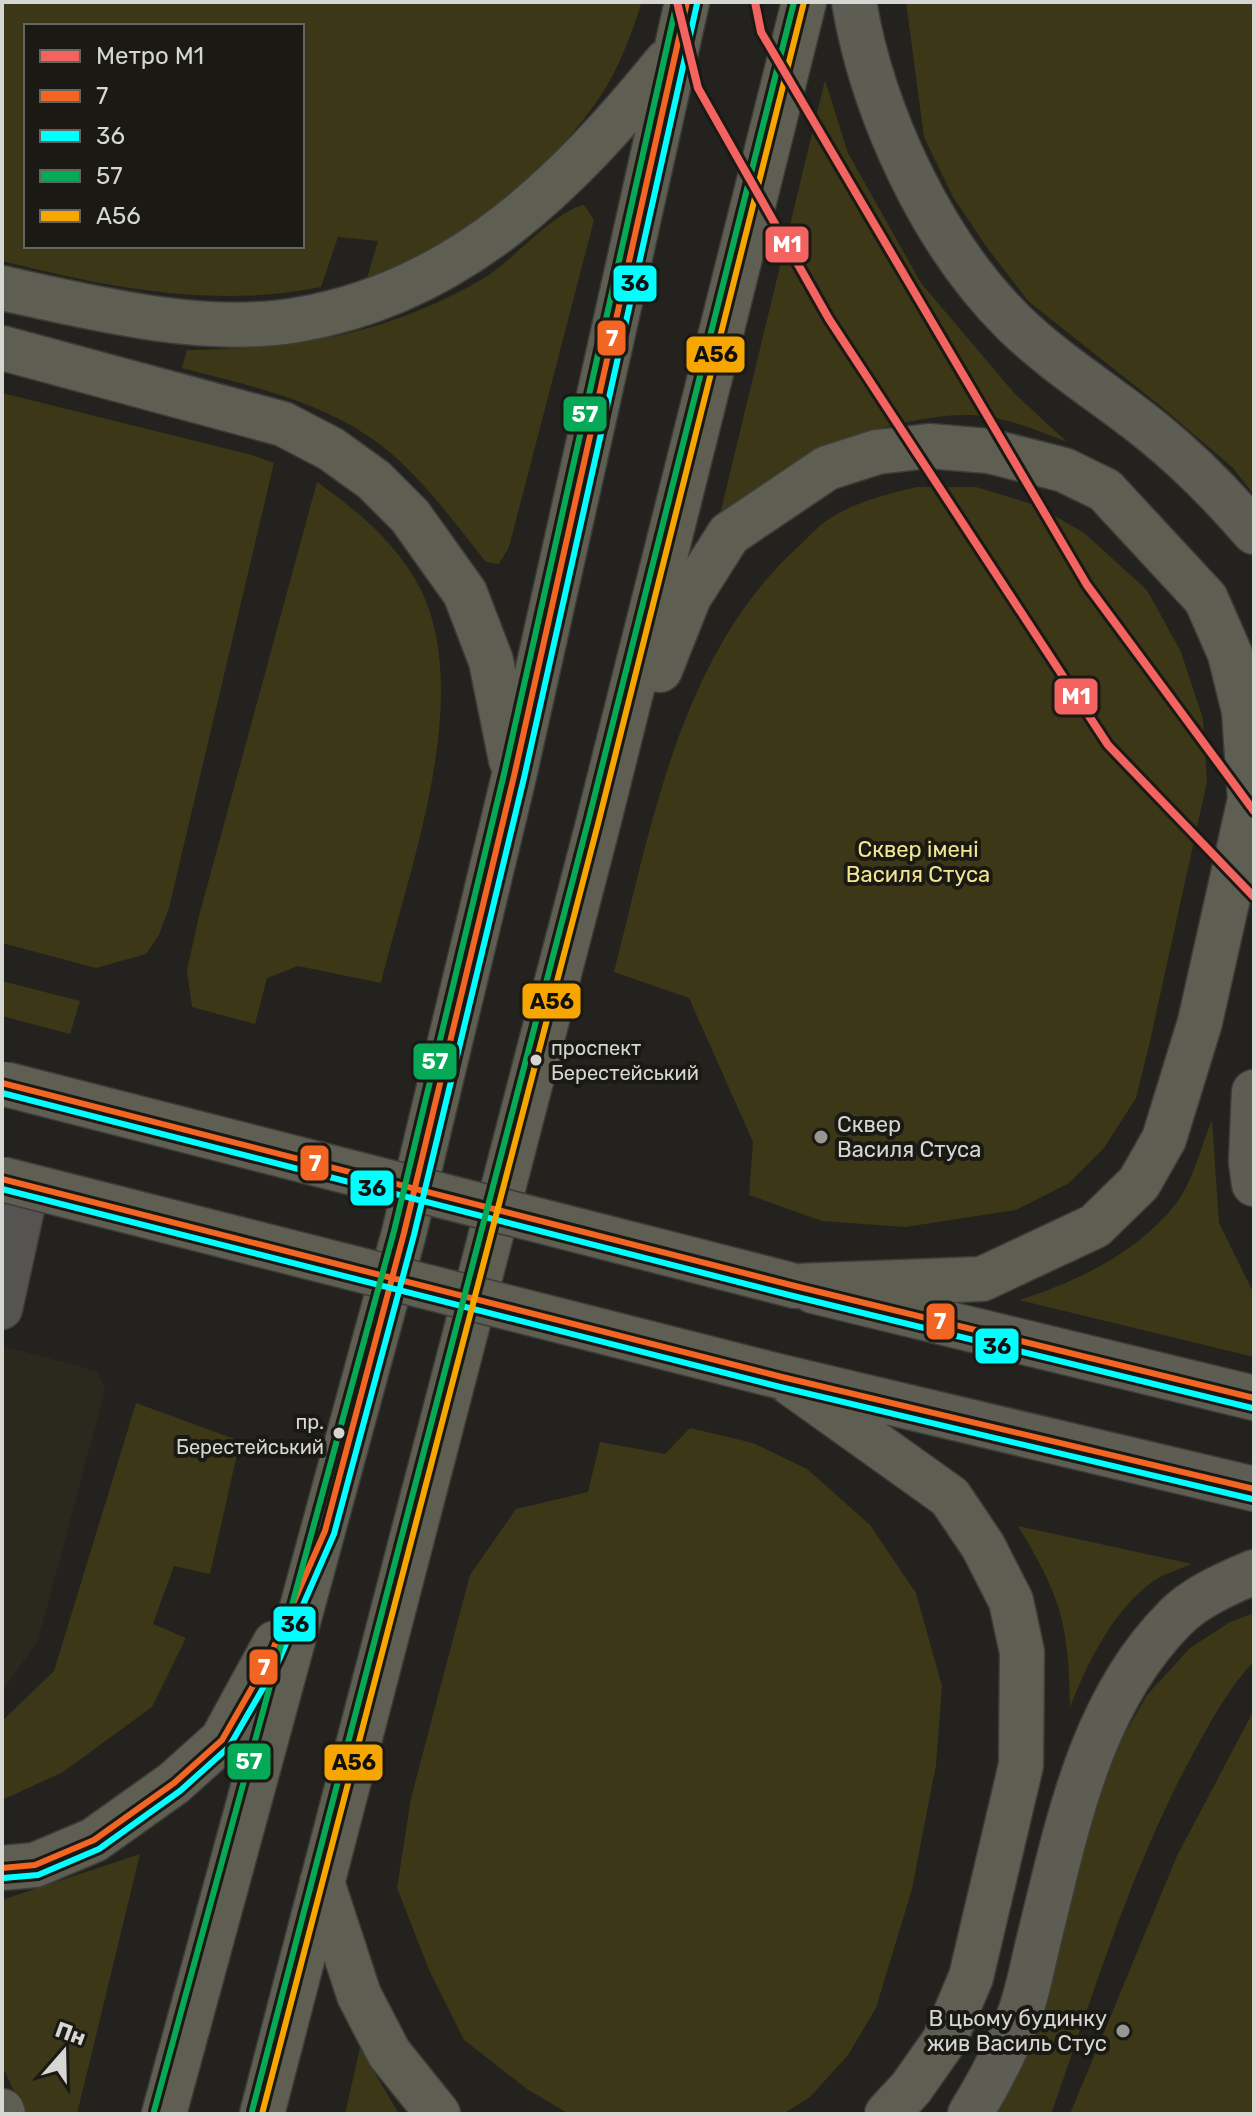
<svg xmlns="http://www.w3.org/2000/svg" width="1256" height="2116" font-family="Rubik,sans-serif">
	<style>
		.built { fill: #2b291e }
		.green { fill: #3c3716; fill-rule: evenodd }
		.lines { fill: none; stroke-linecap: round; stroke-linejoin: round }
		.minor-casing { stroke: #3c3c38; stroke-width: 43 }
		.major-casing { stroke: #3c3c38; stroke-width: 47 }
		.highway-casing { stroke: #3c3c38; stroke-width: 47 }
		.minor { stroke: #555452; stroke-width: 40 }
		.major { stroke: #5e5d54; stroke-width: 44 }
		.highway { stroke: #5f5e52; stroke-width: 44 }
		.highway-bridge-casing { stroke: #3c3c38; stroke-width: 47; stroke-linecap: butt }
		.highway-bridge { stroke: #5f5e52; stroke-width: 44 }
		.bus-1-casing { stroke: #1a1914; stroke-width: 12 }
		.bus-2-casing { stroke: #1a1914; stroke-width: 12 }
		.bus-3-casing { stroke: #1a1914; stroke-width: 12 }
		.bus-4-casing { stroke: #1a1914; stroke-width: 12 }
		.bus-1 { stroke: #f26522; stroke-width: 6 }
		.bus-2 { stroke: #0ff; stroke-width: 6 }
		.bus-3 { stroke: #06aa56; stroke-width: 6 }
		.bus-4 { stroke: #f7a600; stroke-width: 6 }
		.metro-1-casing { stroke: #1a1914; stroke-width: 14 }
		.metro-1 { stroke: #f36360; stroke-width: 8 }
		.bus-dot { fill: #d6d6d2; stroke: #1a1914; stroke-width: 3 }
		.poi-dot { fill: #979793; stroke: #1a1914; stroke-width: 3 }
		.labels { text-anchor: middle; dominant-baseline: central; stroke-width: 8; stroke-linejoin: round; paint-order: stroke }
		.bus-label { font-size: 20px; fill: #d6d6d2; stroke: #1a1914; text-anchor: start }
		.park-label { font-size: 22px; fill: #f4e691; stroke: #1a1914 }
		.poi-label { font-size: 22px; fill: #d6d6d2; stroke: #1a1914; text-anchor: start }
		.line-badge { stroke: #1a1914; stroke-width: 3 }
		.badge-label { font-size: 22px; text-anchor: middle; font-weight: bold; fill: #fff }
		.pale-badge-label { font-size: 22px; text-anchor: middle; font-weight: bold; fill: #111 }
	</style>
	<rect width="100%" height="100%" fill="#23221e"/>
	<!-- built -->
	<path class="built" d="M2 1346 97 1371 105 1390 38 1641 2 1691Z"/>
	<!-- green -->
	<path class="green" d="M2 2H642C631 34 619 69 600 97 544 178 459 245 367 278L378 241 338 237 321 287C213 309 107 287 2 261ZM26 26H302V246H26Z
		M906 2H1254V495L1233 468 1163 408 1028 301 986 246 953 197 924 137Z
		M825 80 848 153 921 283 1015 394 1067 442C1037 430 1006 417 973 415 922 413 829 438 788 469 762 488 739 513 715 535Z
		M584 205 594 220 509 547 499 564 486 562C457 526 429 487 394 456 336 404 255 387 182 368L187 350C299 348 382 336 481 280 512 262 554 211 584 205Z
		M2 393 252 455 274 463 169 908 159 935 146 954 96 968 2 943Z
		M317 482C358 511 398 544 421 590 474 699 408 872 381 983L298 966 267 978 255 1024 192 1007 187 970 199 916Z
		M917 487H976L1035 505 1083 532 1147 590 1181 652 1203 719 1207 782 1150 1041 1136 1098 1104 1148 1069 1183 1016 1210 905 1227 822 1221 749 1195 753 1142 689 998 614 972C652 823 681 652 800 545 810 536 820 524 832 517 859 501 887 494 917 487Z
		M2 981 80 1001 70 1034 2 1016Z
		M1212 1120 1219 1223 1254 1294V1357L1019 1300C1076 1282 1137 1253 1175 1205 1193 1182 1201 1146 1212 1120Z
		M136 1403 240 1441 210 1574 174 1566 153 1624 186 1638 152 1707 63 1772 2 1800V1721L54 1671Z
		M690 1428 753 1443 807 1469 870 1525 916 1593 942 1686 936 1765 912 1889 876 2008 848 2055 810 2097 783 2114H569L527 2089 464 2040 430 1972 397 1888 411 1798 470 1575 516 1509 588 1492 600 1442 665 1454Z
		M1018 1526 1192 1564C1180 1569 1163 1574 1152 1582 1112 1612 1088 1662 1070 1707 1069 1624 1061 1597 1018 1526Z
		M1254 1613V1661C1228 1689 1212 1719 1194 1752 1132 1865 1094 1993 1051 2114H997L1016 2080 1049 1983 1106 1766 1147 1695 1190 1648 1230 1622Z
		M1254 1710V2114H1070L1177 1856Z
		M140 1854 77 2114H25L2 2066V1900Z
		M360 2048 399 2114H345Z"/>
	<g class="lines">
		<!-- minor casing -->
		<g class="minor-casing">
			<path id="minor" d="M2 1309 29 1186"/>
		</g>
		<!-- major casing -->
		<g class="major-casing">
			<path id="major" d="M854 2C873 114 933 244 1015 324 1057 365 1109 396 1154 433 1191 463 1223 496 1254 532
				M1254 1092 1251 1162 1254 1184
				M813 1291 1254 1398
				M782 1377 1254 1489
				M970 2114C991 2080 1008 2048 1021 2010 1029 1987 1033 1963 1039 1939 1067 1827 1090 1703 1175 1618 1195 1597 1228 1583 1254 1572"/>
		</g>
		<!-- highway casing -->
		<g class="highway-casing">
			<path id="highway" d="M2 288C92 308 205 336 297 320 458 293 567 184 666 62
				M2 348 283 424 331 449 374 480 410 516 465 593 491 661 511 760
				M660 670 689 597 729 534 827 468 877 452 929 446 989 451 1064 470 1105 490 1206 599 1230 654 1244 711 1250 799 1200 1022 1164 1139 1139 1183 1095 1226 982 1279 795 1286
				M782 1377 950 1497 983 1546 1011 1601 1022 1652 1021 1765 971 1977 944 2041 911 2088 887 2114
				M2 1868 35 1865 94 1840 174 1783 222 1740 275 1643
				M322 1882 359 1995 389 2053 438 2114
				M2 2111 3 2114
				M164 2114 404 1233 514 776 687 2
				M262 2114 599 820 804 2"/>
		</g>
		<!-- minor -->
		<use href="#minor" class="minor"/>
		<!-- major -->
		<use href="#major" class="major"/>
		<!-- highway -->
		<use href="#highway" class="highway"/>
		<!-- highway-bridge casing -->
		<g class="highway-bridge-casing">
			<path id="highway-bridge" d="M5 1084 795 1286
				M2 1179 782 1377"/>
		</g>
		<!-- highway-bridge -->
		<use href="#highway-bridge" class="highway-bridge"/>
		<!-- bus-1 casing -->
		<g class="bus-1-casing">
			<path id="bus-1" d="M2 1083 795 1286 1254 1398
				M2 1179 782 1377 1254 1489
				M2 1868 35 1865 94 1840 174 1783 222 1740 269 1658 325 1531 404 1233 514 776 687 2"/>
		</g>
		<!-- bus-2 casing -->
		<g class="bus-2-casing">
			<path id="bus-2" d="M2 1093 793 1296 1252 1408
				M2 1189 780 1387 1252 1499
				M3 1878 38 1875 99 1849 180 1791 229 1747 278 1662 334 1534 414 1235 524 778 697 4"/>
		</g>
		<!-- bus-3 casing -->
		<g class="bus-3-casing">
			<path id="bus-3" d="M154 2111 394 1231 504 774 677 2
				M252 2111 589 818 794 2"/>
		</g>
		<!-- bus-4 casing -->
		<g class="bus-4-casing">
			<path id="bus-4" d="M262 2114 599 820 804 2"/>
		</g>
		<!-- bus-1 -->
		<use href="#bus-1" class="bus-1"/>
		<!-- bus-2 -->
		<use href="#bus-2" class="bus-2"/>
		<!-- bus-3 -->
		<use href="#bus-3" class="bus-3"/>
		<!-- bus-4 -->
		<use href="#bus-4" class="bus-4"/>
		<!-- metro-1 casing -->
		<g class="metro-1-casing">
			<path id="metro-1" d="M677 2 698 88 829 319 1108 745 1254 897
				M755 2 761 32 1087 585 1254 811"/>
		</g>
		<!-- metro-1 -->
		<use href="#metro-1" class="metro-1"/>
	</g>
	<!-- markers -->
	<g class="bus-dot">
		<circle cx="536" cy="1060" r="7"/>
		<circle cx="339" cy="1433" r="7"/>
	</g>
	<g class="poi-dot">
		<circle cx="821" cy="1137" r="8"/>
		<circle cx="1123" cy="2031" r="8"/>
	</g>
	<g class="labels">
		<!-- bus labels -->
		<g class="bus-label">
			<text x="551" y="1048">проспект<tspan x="551" dy="25">Берестейський</tspan></text>
			<text x="324" y="1422" text-anchor="end">пр.<tspan x="324" dy="25">Берестейський</tspan></text>
		</g>
		<!-- park labels -->
		<g class="park-label">
			<text x="918" y="849">Сквер імені<tspan x="918" dy="25">Василя Стуса</tspan></text>
		</g>
		<!-- poi labels -->
		<g class="poi-label">
			<text x="837" y="1124">Сквер<tspan x="837" dy="25">Василя Стуса</tspan></text>
			<text x="1107" y="2018" text-anchor="end">В цьому будинку<tspan x="1107" dy="25">жив Василь Стус</tspan></text>
		</g>
	</g>
	<g class="line-badge">
		<rect x="764" y="225" width="46" height="39" rx="8" fill="#f36360"/>
		<rect x="612" y="264" width="46" height="39" rx="8" fill="#0ff"/>
		<rect x="596" y="319" width="31" height="38" rx="8" fill="#f26522"/>
		<rect x="685" y="335" width="61" height="39" rx="8" fill="#f7a600"/>
		<rect x="562" y="395" width="46" height="38" rx="8" fill="#06aa56"/>
		<rect x="1053" y="677" width="46" height="39" rx="8" fill="#f36360"/>
		<rect x="521" y="982" width="61" height="38" rx="8" fill="#f7a600"/>
		<rect x="412" y="1042" width="46" height="39" rx="8" fill="#06aa56"/>
		<rect x="299" y="1144" width="31" height="38" rx="8" fill="#f26522"/>
		<rect x="349" y="1169" width="46" height="38" rx="8" fill="#0ff"/>
		<rect x="925" y="1302" width="31" height="39" rx="8" fill="#f26522"/>
		<rect x="974" y="1327" width="46" height="38" rx="8" fill="#0ff"/>
		<rect x="272" y="1605" width="45" height="38" rx="8" fill="#0ff"/>
		<rect x="248" y="1648" width="31" height="38" rx="8" fill="#f26522"/>
		<rect x="226" y="1742" width="46" height="39" rx="8" fill="#06aa56"/>
		<rect x="323" y="1743" width="61" height="39" rx="8" fill="#f7a600"/>
	</g>
	<g class="badge-label">
		<text x="787" y="252">M1</text>
		<text x="612" y="346">7</text>
		<text x="585" y="422">57</text>
		<text x="1076" y="704">M1</text>
		<text x="435" y="1069">57</text>
		<text x="315" y="1171">7</text>
		<text x="940" y="1329">7</text>
		<text x="264" y="1675">7</text>
		<text x="249" y="1769">57</text>
	</g>
	<g class="pale-badge-label">
		<text x="635" y="291">36</text>
		<text x="716" y="362">А56</text>
		<text x="552" y="1009">А56</text>
		<text x="372" y="1196">36</text>
		<text x="997" y="1354">36</text>
		<text x="295" y="1632">36</text>
		<text x="354" y="1770">А56</text>
	</g>
	<!-- border -->
	<rect width="1256" height="2116" fill="none" stroke="#d6d6d2" stroke-width="8"/>
	<!-- legend -->
	<rect x="24" y="24" width="280" height="224" fill="#1a1914" stroke="#656560" stroke-width="2"/>
	<rect x="40" y="50" width="40" height="12" fill="#f36360" stroke="#656560" stroke-width="2"/>
	<text x="96" y="64" font-size="24" fill="#d6d6d2">Метро M1</text>
	<rect x="40" y="90" width="40" height="12" fill="#f26522" stroke="#656560" stroke-width="2"/>
	<text x="96" y="104" font-size="24" fill="#d6d6d2">7</text>
	<rect x="40" y="130" width="40" height="12" fill="#00ffff" stroke="#656560" stroke-width="2"/>
	<text x="96" y="144" font-size="24" fill="#d6d6d2">36</text>
	<rect x="40" y="170" width="40" height="12" fill="#06aa56" stroke="#656560" stroke-width="2"/>
	<text x="96" y="184" font-size="24" fill="#d6d6d2">57</text>
	<rect x="40" y="210" width="40" height="12" fill="#f7a600" stroke="#656560" stroke-width="2"/>
	<text x="96" y="224" font-size="24" fill="#d6d6d2">А56</text>
	<!-- north arrow -->
	<g transform="translate(64 2052) rotate(20)" stroke="#1a1914" stroke-width="6" paint-order="stroke">
	<path d="M0-6L14 30L0 20L-14 30Z" fill="#d6d6d2"/>
	<text y="-12" font-size="22" font-weight="bold" text-anchor="middle" fill="#d6d6d2">Пн</text>
	</g>
</svg>
